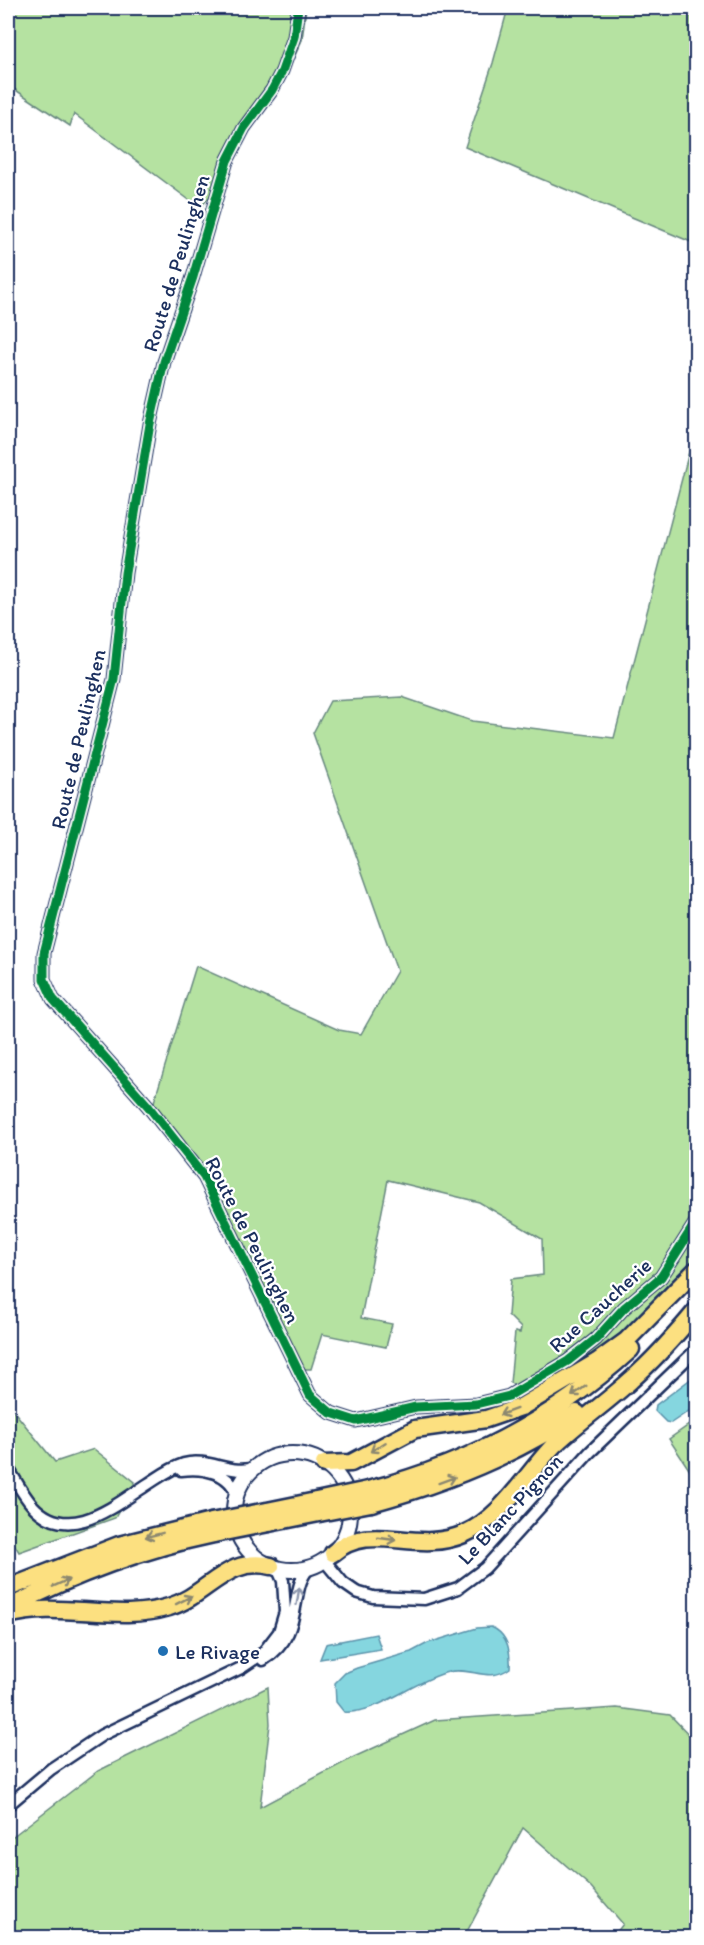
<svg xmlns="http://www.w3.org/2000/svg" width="704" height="1945" font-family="Itim,sans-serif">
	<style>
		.green { fill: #b5e2a1; stroke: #688880; stroke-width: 1.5 }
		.water { fill: #85d6df; stroke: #5b93ab; stroke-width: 1.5 }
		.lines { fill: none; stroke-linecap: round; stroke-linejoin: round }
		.minor-casing { stroke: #1b2f5e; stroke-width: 15 }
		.tertiary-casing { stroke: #1b2f5e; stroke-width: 18 }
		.trunk-casing { stroke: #1b2f5e; stroke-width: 21 }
		.minor { stroke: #fff; stroke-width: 10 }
		.tertiary { stroke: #fff; stroke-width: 14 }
		.trunk { stroke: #fce080; stroke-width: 16 }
		.trunk-bridge-casing { stroke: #1b2f5e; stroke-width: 21; stroke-linecap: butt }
		.trunk-bridge { stroke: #fce080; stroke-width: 16 }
		.cycleway-casing { stroke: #fff; stroke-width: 13 }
		.cycleway { stroke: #00873e; stroke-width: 9 }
		.oneway { stroke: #8c886f }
		.oneway2 { stroke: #8d97ae }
		.poi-dot { fill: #1f6fb2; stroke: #fff; stroke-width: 2 }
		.labels { text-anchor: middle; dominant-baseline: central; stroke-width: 4.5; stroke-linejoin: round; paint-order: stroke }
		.street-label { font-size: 21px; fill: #1b2f5e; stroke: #fff }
		.poi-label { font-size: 21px; fill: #1b2f5e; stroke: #fff; text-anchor: start }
	</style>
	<rect width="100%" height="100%" fill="#fff"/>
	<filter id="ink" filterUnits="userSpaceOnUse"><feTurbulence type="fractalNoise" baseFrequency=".0167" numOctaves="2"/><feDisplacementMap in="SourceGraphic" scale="12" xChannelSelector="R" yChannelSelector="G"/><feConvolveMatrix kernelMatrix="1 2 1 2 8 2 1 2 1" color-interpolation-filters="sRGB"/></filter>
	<g filter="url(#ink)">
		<!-- green -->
		<path class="green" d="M8 8H306L302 40 281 86 240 145 227 176 200 208 74 114 70 126 8 85Z
			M508 8H696V244L465 147 493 63Z
			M696 425V1258L666 1293 606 1347 533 1394 510 1383 515 1332 520 1333 521 1328 508 1315 511 1279 543 1275 542 1239 479 1202 388 1180 361 1318 392 1324 386 1347 322 1334 311 1369H303L214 1183 153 1105 196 966 339 1030 361 1034 397 971 313 733 330 701 402 697 472 721 614 738Z
			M8 1404 55 1462 94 1449 135 1482 115 1518 19 1552 8 1534Z
			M696 1420V1480L669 1439Z
			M268 1687 270 1724 260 1807 354 1757 435 1720 617 1708 670 1715 696 1742V1937H613L623 1924 591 1887 523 1828 464 1937H8V1840L98 1771Z"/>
		<!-- water -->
		<path class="water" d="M696 1375V1406L671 1423 666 1422 655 1411 656 1405Z
			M491 1627C508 1634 511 1651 510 1668 489 1684 470 1666 448 1672 415 1680 376 1715 344 1712L336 1702 335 1683 345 1673 357 1668 411 1652 428 1643 477 1628Z
			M376 1634 381 1649 320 1659 326 1644Z"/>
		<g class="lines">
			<!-- minor casing -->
			<g class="minor-casing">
				<path id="minor" d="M298 8 294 37 282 71 272 90 244 128 227 161 193 277 164 362 150 424 125 573 114 679 44 953V979L53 999 148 1106 204 1177 310 1395 331 1413 356 1421 416 1407 476 1404 509 1396 568 1361 596 1339 624 1308 661 1277 696 1222
					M8 1468C16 1481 23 1495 33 1506 69 1545 115 1505 148 1484 159 1477 171 1468 184 1464 209 1457 233 1477 256 1467
					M181 1470C203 1467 232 1472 237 1497
					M324 1560 343 1583 356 1592 373 1597 424 1599 458 1588 485 1568 590 1452 696 1350
					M263 1660C308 1633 286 1585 312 1566
					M8 1805 51 1769 102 1735 241 1668 262 1654 279 1632 285 1612 283 1581 279 1572 271 1566"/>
			</g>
			<!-- tertiary casing -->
			<g class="tertiary-casing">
				<path id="tertiary" d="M234 1512a58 58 0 1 1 116 0a58 58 0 1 1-116 0Z"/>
			</g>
			<!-- trunk casing -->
			<g class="trunk-casing">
				<path id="trunk" d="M324 1464 351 1463 415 1429 486 1419 521 1407 597 1362 626 1341 696 1270
					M368 1490C467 1465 556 1418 631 1349
					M371 1503C445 1483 514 1456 577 1413
					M267 1511 316 1501
					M269 1523 319 1513
					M333 1553C371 1520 415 1555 464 1534 503 1517 525 1475 554 1445 578 1422 606 1403 631 1380 655 1359 676 1335 696 1311
					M8 1588 119 1545 211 1522
					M8 1608C73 1575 142 1549 214 1534
					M8 1615C60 1600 116 1623 169 1607 207 1596 227 1555 271 1566"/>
			</g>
			<!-- minor -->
			<use href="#minor" class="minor"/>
			<!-- tertiary -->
			<use href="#tertiary" class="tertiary"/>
			<!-- trunk -->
			<use href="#trunk" class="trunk"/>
			<!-- trunk-bridge casing -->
			<g class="trunk-bridge-casing">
				<path id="trunk-bridge" d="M316 1501 368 1490
					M319 1513 371 1503
					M211 1522 267 1511
					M214 1534 269 1523"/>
			</g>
			<!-- trunk-bridge -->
			<use href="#trunk-bridge" class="trunk-bridge"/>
			<!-- cycleway casing -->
			<g class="cycleway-casing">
				<path id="cycleway" d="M298 8 294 37 282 71 272 90 244 128 227 161 193 277 164 362 150 424 125 573 114 679 44 953V979L53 999 148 1106 204 1177 310 1395 331 1413 356 1421 416 1407 476 1404 509 1396 568 1361 596 1339 624 1308 661 1277 696 1222"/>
			</g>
			<!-- cycleway -->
			<use href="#cycleway" class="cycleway"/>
		</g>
		<!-- one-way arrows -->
		<defs><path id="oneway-shaft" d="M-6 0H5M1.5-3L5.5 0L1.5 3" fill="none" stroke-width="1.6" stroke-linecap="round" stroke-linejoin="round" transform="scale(1.5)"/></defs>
		<g class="oneway">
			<use href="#oneway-shaft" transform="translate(579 1391) rotate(145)"/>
			<use href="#oneway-shaft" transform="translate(508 1412) rotate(160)"/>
			<use href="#oneway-shaft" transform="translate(378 1447) rotate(148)"/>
			<use href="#oneway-shaft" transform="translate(447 1480) rotate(-20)"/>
			<use href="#oneway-shaft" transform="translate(154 1535) rotate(166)"/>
			<use href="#oneway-shaft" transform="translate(387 1539) rotate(8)"/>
			<use href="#oneway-shaft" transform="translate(61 1583) rotate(-24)"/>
			<use href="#oneway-shaft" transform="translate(184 1600) rotate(-27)"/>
		</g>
		<use class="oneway2" href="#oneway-shaft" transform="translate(298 1596) rotate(-81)"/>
	</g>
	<!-- markers -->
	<circle class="poi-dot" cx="163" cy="1651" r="6"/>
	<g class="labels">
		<!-- street labels -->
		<g class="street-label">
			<text transform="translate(176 263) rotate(-73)">Route de Peulinghen</text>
			<text transform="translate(78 739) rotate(-77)">Route de Peulinghen</text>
			<text transform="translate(253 1240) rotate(63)">Route de Peulinghen</text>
			<text transform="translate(600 1305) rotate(-42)">Rue Caucherie</text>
			<text transform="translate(510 1509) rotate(-47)">Le Blanc Pignon</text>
		</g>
		<!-- poi labels -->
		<g class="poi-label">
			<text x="175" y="1651">Le Rivage</text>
		</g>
	</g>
	<!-- margin -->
	<rect width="704" height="1945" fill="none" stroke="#fff" stroke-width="30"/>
	<rect x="15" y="15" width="674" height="1915" fill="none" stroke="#1b2f5e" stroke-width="2" filter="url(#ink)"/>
</svg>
